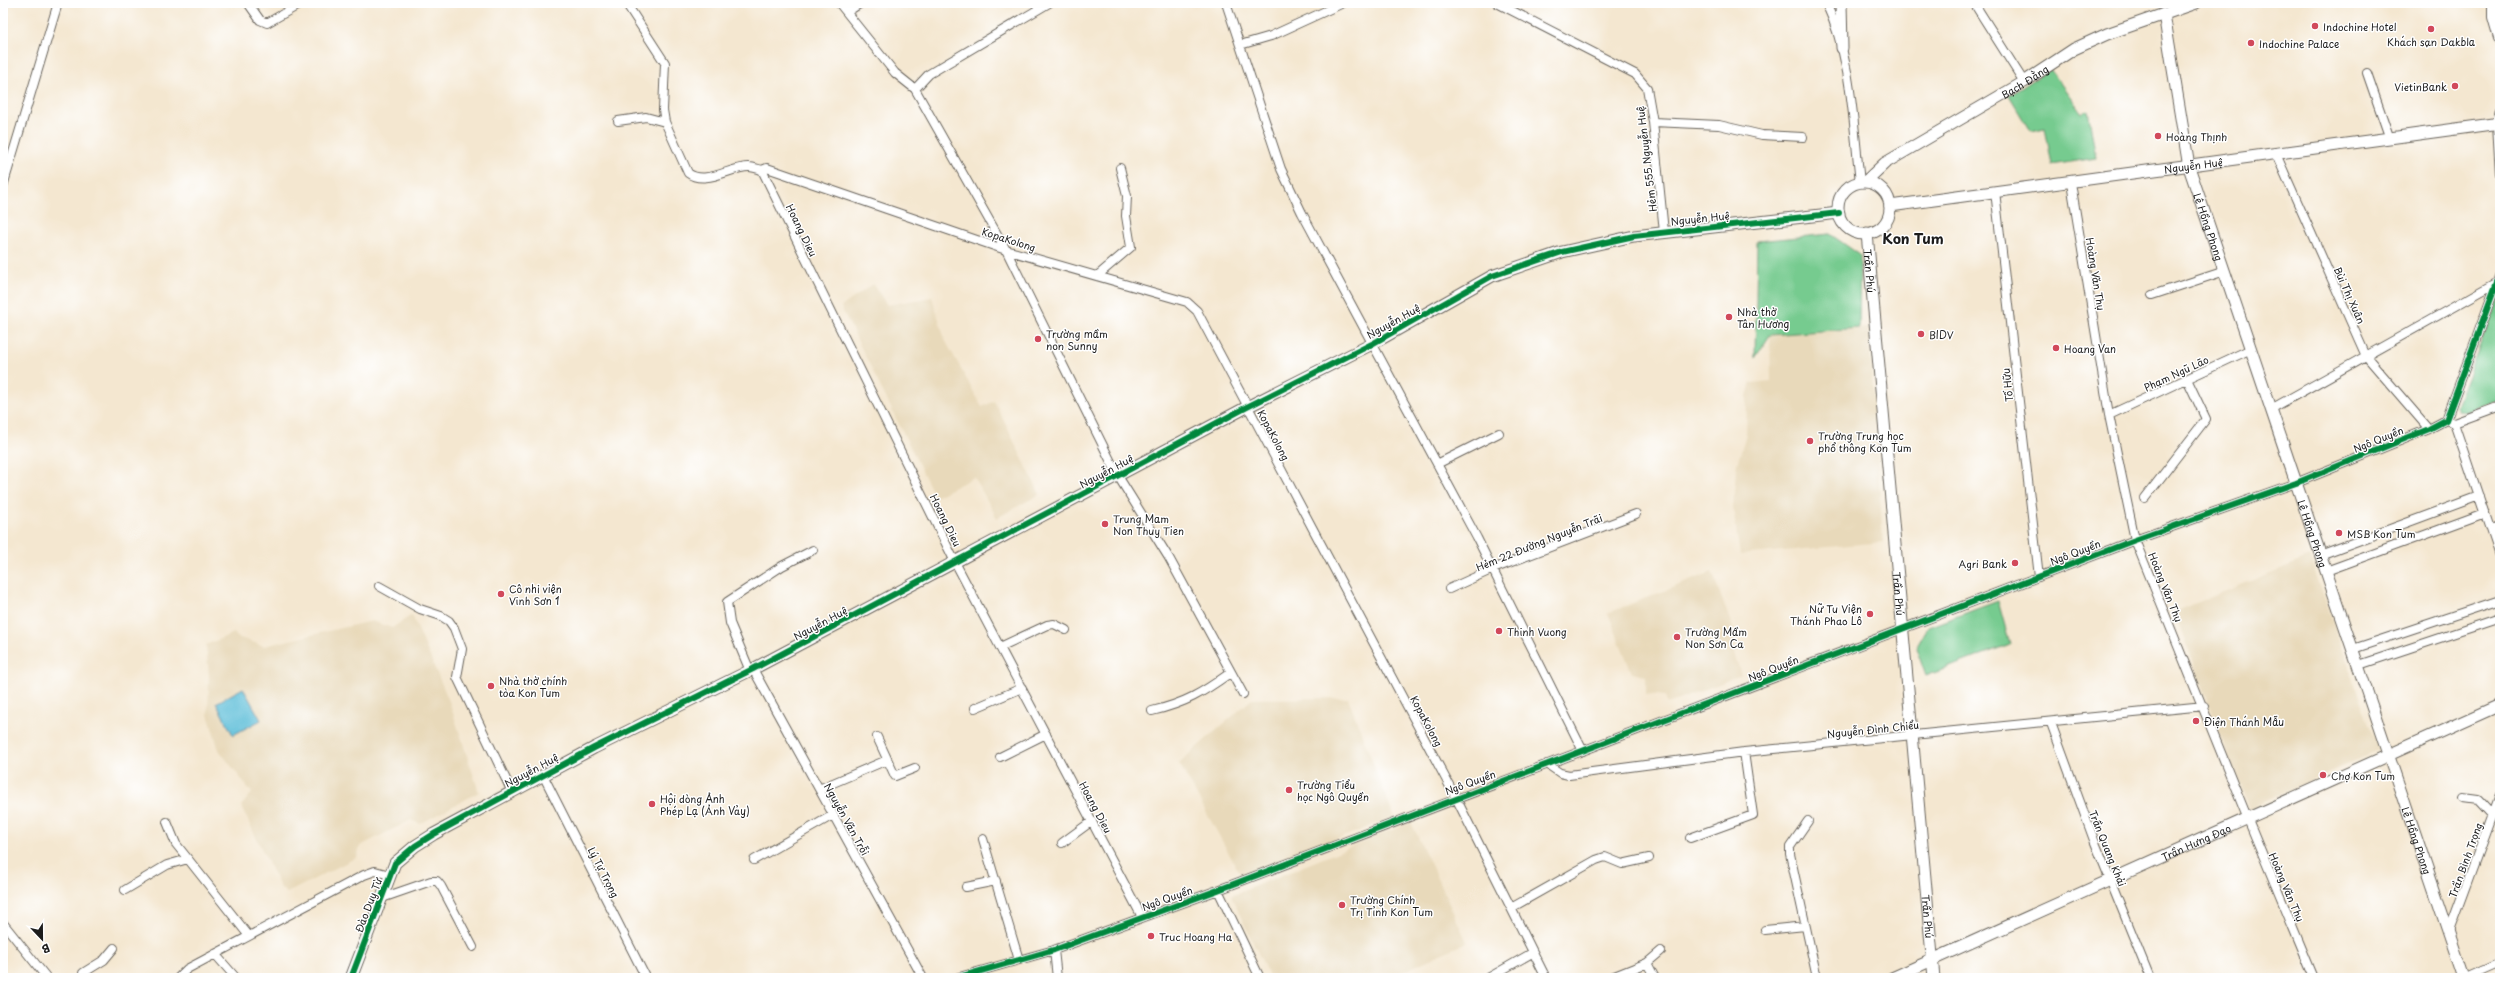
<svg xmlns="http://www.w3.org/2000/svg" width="2503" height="981" font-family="'Playpen Sans',sans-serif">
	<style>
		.built { fill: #e8d9ba }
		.green { fill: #76cb8f; stroke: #497456 }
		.water { fill: #58bcd7; stroke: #3a6c7a }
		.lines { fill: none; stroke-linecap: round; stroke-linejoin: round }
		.street-casing { stroke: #68635b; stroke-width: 10 }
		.secondary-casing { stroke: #68635b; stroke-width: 13 }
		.primary-casing { stroke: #68635b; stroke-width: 14 }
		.street { stroke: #fff; stroke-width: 8 }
		.secondary { stroke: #fff; stroke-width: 11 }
		.primary { stroke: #fff; stroke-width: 12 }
		.cycleway-casing { stroke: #fff; stroke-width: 8 }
		.cycleway { stroke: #00873e; stroke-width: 6 }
		.poi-dot { fill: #d1495b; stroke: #fff; stroke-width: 1.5 }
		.labels { text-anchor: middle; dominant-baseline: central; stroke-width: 3; stroke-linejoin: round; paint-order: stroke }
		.poi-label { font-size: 10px; fill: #1c1c1c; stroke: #fff; text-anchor: start }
		.street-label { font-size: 10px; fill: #1c1c1c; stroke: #fff }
		.district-label { font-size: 14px; font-weight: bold; fill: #1c1c1c; stroke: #fff }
	</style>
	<rect width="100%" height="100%" fill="#fff"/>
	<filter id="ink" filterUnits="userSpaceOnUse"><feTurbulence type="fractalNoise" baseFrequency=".025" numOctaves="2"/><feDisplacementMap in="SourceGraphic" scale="8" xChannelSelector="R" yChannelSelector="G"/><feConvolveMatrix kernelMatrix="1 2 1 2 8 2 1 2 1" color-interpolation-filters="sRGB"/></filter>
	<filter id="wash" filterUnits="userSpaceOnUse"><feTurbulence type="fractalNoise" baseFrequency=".012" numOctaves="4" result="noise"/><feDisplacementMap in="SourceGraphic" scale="16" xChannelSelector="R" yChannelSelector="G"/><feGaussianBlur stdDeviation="0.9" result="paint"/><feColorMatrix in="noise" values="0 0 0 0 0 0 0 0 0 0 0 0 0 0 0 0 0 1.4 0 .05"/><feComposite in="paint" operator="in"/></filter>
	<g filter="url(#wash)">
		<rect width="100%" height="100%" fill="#f4e7d0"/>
		<!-- built -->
		<path class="built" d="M873 284 887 305 932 297 945 340 982 407 994 401 1040 494 997 518 974 477 935 497 841 307Z
			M1869 328 1883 542 1740 555 1733 508 1736 468 1746 434 1747 396 1751 383 1771 381 1770 335Z
			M2310 557 2378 750 2249 809 2174 612Z
			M1712 572 1737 639 1731 643 1741 675 1668 704 1665 696 1646 694V676L1632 673 1608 613Z
			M412 615 449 701 479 792 420 824 411 820 360 846 357 857 287 893 280 887 241 806 252 793 219 750 208 714 209 675 206 645 234 633 237 637 264 646 372 621 392 628Z
			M1348 698 1394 817 1242 877 1179 763 1252 699Z
			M1411 822 1467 942 1389 978H1270L1231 896Z"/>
		<!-- green -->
		<path class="green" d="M2050 69 2082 113 2088 110 2096 158 2052 165 2045 128 2030 131 2009 96Z
			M1830 234 1860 255 1859 328 1770 335 1755 358 1757 241Z
			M2500 295V399L2467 411 2458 410 2456 405Z
			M1998 601 2010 644 1926 676 1916 648 1928 627Z"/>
		<!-- water -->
		<path class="water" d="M243 688 261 720 233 735 216 703Z"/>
	</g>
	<g filter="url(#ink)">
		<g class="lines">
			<!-- street casing -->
			<g class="street-casing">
				<path id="street" d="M248 3 260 20 267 23 302 3
					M626 3 665 63 663 110 665 122 688 173C705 186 730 167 749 167 753 167 758 169 762 170
					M839 3 895 73 915 89 1006 250 1118 476 1169 558 1243 694
					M1226 3 1281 169 1302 213 1477 538 1583 751
					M1497 3 1635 74 1647 88 1653 122 1664 232
					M1826 3C1852 58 1853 123 1860 182
					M1974 3 2024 82
					M847 12 861 3
					M1240 45 1271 36 1343 3
					M2367 73 2390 139
					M915 89 929 74 1049 3
					M618 121 646 117 665 122
					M1653 122 1719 125 1762 135 1803 137
					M2497 124 2500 175
					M2276 154 2366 356 2429 429
					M762 170 767 168 1006 250 1187 302 1197 311 1456 798 1546 978
					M762 170 955 562 1142 917
					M2071 183 2109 415 2135 540 2247 817 2314 978
					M3 186 58 3
					M1995 191 2039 577
					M1097 276 1131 247 1126 216 1127 196 1120 168
					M2152 295 2225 271
					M2271 409 2498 282
					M2109 415 2251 349
					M2446 420 2454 423 2500 559
					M2454 423 2500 406
					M1437 464 1499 433
					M2145 498 2206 419 2187 379
					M2490 529 2500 526
					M2320 555 2479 496
					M2326 571 2485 513
					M379 586 420 609 441 616 449 621 454 628 462 649 457 677 512 792
					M1449 589 1493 569 1636 514
					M1000 647 1047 625 1054 624 1066 630
					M2353 649 2500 600
					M2359 665 2500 618
					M753 669 923 978
					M750 671 730 623 727 602 782 566 813 550
					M975 708 1022 688
					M1152 711C1186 703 1202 693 1230 673
					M2051 723 2094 840 2150 978
					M877 737 895 776 915 768
					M1000 757 1046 734
					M1547 764 1560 773 1569 775 1744 752 2204 706
					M543 775 646 978
					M819 789 887 760
					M2463 798 2478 800 2492 815
					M1808 821 1790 847V854L1817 978
					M167 822 176 844 188 859
					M1690 838 1753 815 1744 752
					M983 839 1019 960
					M1062 843 1092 821
					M754 860 833 815
					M966 887 996 881
					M125 890 167 865 188 859 249 936
					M1218 890 1260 978
					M382 898 431 881H437L441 886 473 947
					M1511 908 1596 860 1605 857 1622 864 1649 858
					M3 923 47 978
					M1765 930 1805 926
					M2448 934 2500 793
					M1054 950 1057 978
					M215 954 236 978
					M1647 963 1655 978
					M1612 977 1647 963 1661 951
					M83 978V973L104 960 114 948
					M178 978 187 969 364 875 375 871 390 875
					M956 978 1054 950 1218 890 2135 540 2296 483 2429 429 2446 420 2500 274
					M1488 978 1532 953
					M2466 978 2500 963"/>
			</g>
			<!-- secondary casing -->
			<g class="secondary-casing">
				<g id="secondary">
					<path d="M1841 3 1842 48"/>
					<path id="s1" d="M2164 14 2189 167 2464 978"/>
					<path d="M2497 124 2500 111"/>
					<path id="s2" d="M1866 181 1885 163 2024 82 2074 49 2107 34 2196 3"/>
					<circle cx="1864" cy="208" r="26"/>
					<path id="s3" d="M1890 206 2500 123"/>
					<path id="s4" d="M1867 233 1934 978"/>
					<path d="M351 978 395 863 415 846 434 834 594 748 753 669 1247 407 1372 344 1492 276 1562 252 1634 236 1839 213"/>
					<path id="s5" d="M1892 978 2500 705"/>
				</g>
			</g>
			<!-- primary casing -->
			<g class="primary-casing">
				<path id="primary" d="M2494 3V17L2500 38"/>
			</g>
			<!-- street -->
			<use href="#street" class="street"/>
			<!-- secondary -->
			<use href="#secondary" class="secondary"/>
			<!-- primary -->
			<use href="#primary" class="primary"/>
			<!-- cycleway casing -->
			<g class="cycleway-casing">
				<path id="cycleway" d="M351 978 395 863 415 846 434 834 594 748 753 669 1247 407 1372 344 1492 276 1562 252 1634 236 1839 213
					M956 978 1054 950 1218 890 2135 540 2296 483 2429 429 2446 420 2500 274"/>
			</g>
			<!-- cycleway -->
			<use href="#cycleway" class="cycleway"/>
		</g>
	</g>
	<!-- markers -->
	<g class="poi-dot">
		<circle cx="2315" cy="26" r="4"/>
		<circle cx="2431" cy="29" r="4"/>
		<circle cx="2251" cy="43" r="4"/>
		<circle cx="2455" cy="86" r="4"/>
		<circle cx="2158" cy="136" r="4"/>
		<circle cx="1729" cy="317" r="4"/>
		<circle cx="1921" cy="334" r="4"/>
		<circle cx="1038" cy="339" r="4"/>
		<circle cx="2056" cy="348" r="4"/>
		<circle cx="1810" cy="441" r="4"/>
		<circle cx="1105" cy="524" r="4"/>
		<circle cx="2339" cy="533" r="4"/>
		<circle cx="2015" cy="563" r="4"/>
		<circle cx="501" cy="594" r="4"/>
		<circle cx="1870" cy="614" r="4"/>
		<circle cx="1499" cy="631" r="4"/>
		<circle cx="1677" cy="637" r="4"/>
		<circle cx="491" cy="686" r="4"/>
		<circle cx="2196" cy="721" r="4"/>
		<circle cx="2323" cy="775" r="4"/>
		<circle cx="1289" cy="790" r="4"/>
		<circle cx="652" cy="804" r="4"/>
		<circle cx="1342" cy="905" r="4"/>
		<circle cx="1151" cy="936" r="4"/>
	</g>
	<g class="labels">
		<!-- poi labels -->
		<g class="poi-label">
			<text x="2323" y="26">Indochine Hotel</text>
			<text x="2431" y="41" text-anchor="middle">Khách sạn Dakbla</text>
			<text x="2259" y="43">Indochine Palace</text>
			<text x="2447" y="86" text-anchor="end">VietinBank</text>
			<text x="2166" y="136">Hoàng Thịnh</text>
			<text x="1737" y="311">Nhà thờ<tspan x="1737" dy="12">Tân Hương</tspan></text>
			<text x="1046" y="333">Trường mầm<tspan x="1046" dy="12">non Sunny</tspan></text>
			<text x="1929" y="334">BIDV</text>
			<text x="2064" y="348">Hoang Van</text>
			<text x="1818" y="435">Trường Trung học<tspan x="1818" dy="12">phổ thông Kon Tum</tspan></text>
			<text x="1113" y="518">Trung Mam<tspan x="1113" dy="12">Non Thuy Tien</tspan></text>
			<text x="2347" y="533">MSB Kon Tum</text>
			<text x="2007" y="563" text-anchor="end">Agri Bank</text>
			<text x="509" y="588">Cô nhi viện<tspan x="509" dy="12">Vinh Sơn 1</tspan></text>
			<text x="1862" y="608" text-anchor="end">Nữ Tu Viện<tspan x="1862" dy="12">Thánh Phao Lô</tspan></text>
			<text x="1507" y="631">Thinh Vuong</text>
			<text x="1685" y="631">Trường Mầm<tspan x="1685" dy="12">Non Sơn Ca</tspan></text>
			<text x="499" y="680">Nhà thờ chính<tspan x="499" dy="12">tòa Kon Tum</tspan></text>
			<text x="2204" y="721">Điện Thánh Mẫu</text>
			<text x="2331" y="775">Chợ Kon Tum</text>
			<text x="1297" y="784">Trường Tiểu<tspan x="1297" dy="12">học Ngô Quyền</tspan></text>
			<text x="660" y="798">Hội dòng Ảnh<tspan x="660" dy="12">Phép Lạ (Ảnh Vảy)</tspan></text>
			<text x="1350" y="899">Trường Chính<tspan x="1350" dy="12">Trị Tỉnh Kon Tum</tspan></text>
			<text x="1159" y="936">Truc Hoang Ha</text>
		</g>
		<!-- street labels -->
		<g class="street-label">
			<text stroke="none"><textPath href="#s2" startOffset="188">Bạch Đằng</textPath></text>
			<text transform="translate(1646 159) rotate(-97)">Hẻm 555 Nguyễn Huệ</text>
			<text stroke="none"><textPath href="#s3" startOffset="306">Nguyễn Huệ</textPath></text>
			<text transform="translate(1700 218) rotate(-6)">Nguyễn Huệ</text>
			<text stroke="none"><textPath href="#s1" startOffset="218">Lê Hồng Phong</textPath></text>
			<text transform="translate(802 230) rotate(64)">Hoang Dieu</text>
			<text transform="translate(1009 239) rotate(18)">KopaKolong</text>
			<text stroke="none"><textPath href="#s4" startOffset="38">Trần Phú</textPath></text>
			<text transform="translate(2096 274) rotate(81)">Hoàng Văn Thụ</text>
			<text transform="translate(2350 295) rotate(66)">Bùi Thị Xuân</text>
			<text transform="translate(1393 321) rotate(-29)">Nguyễn Huệ</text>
			<text transform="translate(2176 373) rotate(-25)">Phạm Ngũ Lão</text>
			<text transform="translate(2007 385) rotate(-96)">Tố Hữu</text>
			<text transform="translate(1274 435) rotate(62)">KopaKolong</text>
			<text transform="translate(2378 439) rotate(-22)">Ngô Quyền</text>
			<text transform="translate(1106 471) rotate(-28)">Nguyễn Huệ</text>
			<text transform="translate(946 520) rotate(64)">Hoang Dieu</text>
			<text stroke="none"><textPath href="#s1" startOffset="542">Lê Hồng Phong</textPath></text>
			<text transform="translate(1539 542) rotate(-22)">Hẻm 22 Đường Nguyễn Trãi</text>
			<text transform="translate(2075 552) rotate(-21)">Ngô Quyền</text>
			<text transform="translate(2166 587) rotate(68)">Hoàng Văn Thụ</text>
			<text stroke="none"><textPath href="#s4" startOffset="362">Trần Phú</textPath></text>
			<text transform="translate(820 623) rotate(-28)">Nguyễn Huệ</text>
			<text transform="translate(1773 668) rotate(-21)">Ngô Quyền</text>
			<text transform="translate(1427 721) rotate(62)">KopaKolong</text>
			<text transform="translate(1873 729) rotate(-6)">Nguyễn Đình Chiểu</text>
			<text transform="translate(531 770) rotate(-28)">Nguyễn Huệ</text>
			<text transform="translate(1470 782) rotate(-20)">Ngô Quyền</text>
			<text transform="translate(1096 807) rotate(62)">Hoang Dieu</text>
			<text transform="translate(847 819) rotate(61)">Nguyễn Văn Trỗi</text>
			<text stroke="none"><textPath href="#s1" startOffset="866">Lê Hồng Phong</textPath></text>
			<text stroke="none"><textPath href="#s5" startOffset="333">Trần Hưng Đạo</textPath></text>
			<text transform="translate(2108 848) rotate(68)">Trần Quang Khải</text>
			<text transform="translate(2465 860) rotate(-70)">Trần Bình Trọng</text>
			<text transform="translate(604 872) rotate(63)">Lý Tự Trọng</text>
			<text transform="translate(2287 887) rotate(67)">Hoàng Văn Thụ</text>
			<text transform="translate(1167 898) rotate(-20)">Ngô Quyền</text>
			<text transform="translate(368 905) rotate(-69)">Đào Duy Từ</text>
			<text stroke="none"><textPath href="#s4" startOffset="686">Trần Phú</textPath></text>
		</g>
		<!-- district labels -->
		<g class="district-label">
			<text x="1913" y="238">Kon Tum</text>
		</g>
	</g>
	<!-- margin -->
	<rect width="2503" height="981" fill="none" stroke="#fff" stroke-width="16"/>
	<!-- north arrow -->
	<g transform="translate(42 939) rotate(158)" stroke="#ffffff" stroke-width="3" paint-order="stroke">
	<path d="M0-3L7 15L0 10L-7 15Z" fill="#1c1c1c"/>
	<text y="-6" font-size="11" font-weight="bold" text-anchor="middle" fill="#1c1c1c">B</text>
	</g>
</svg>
